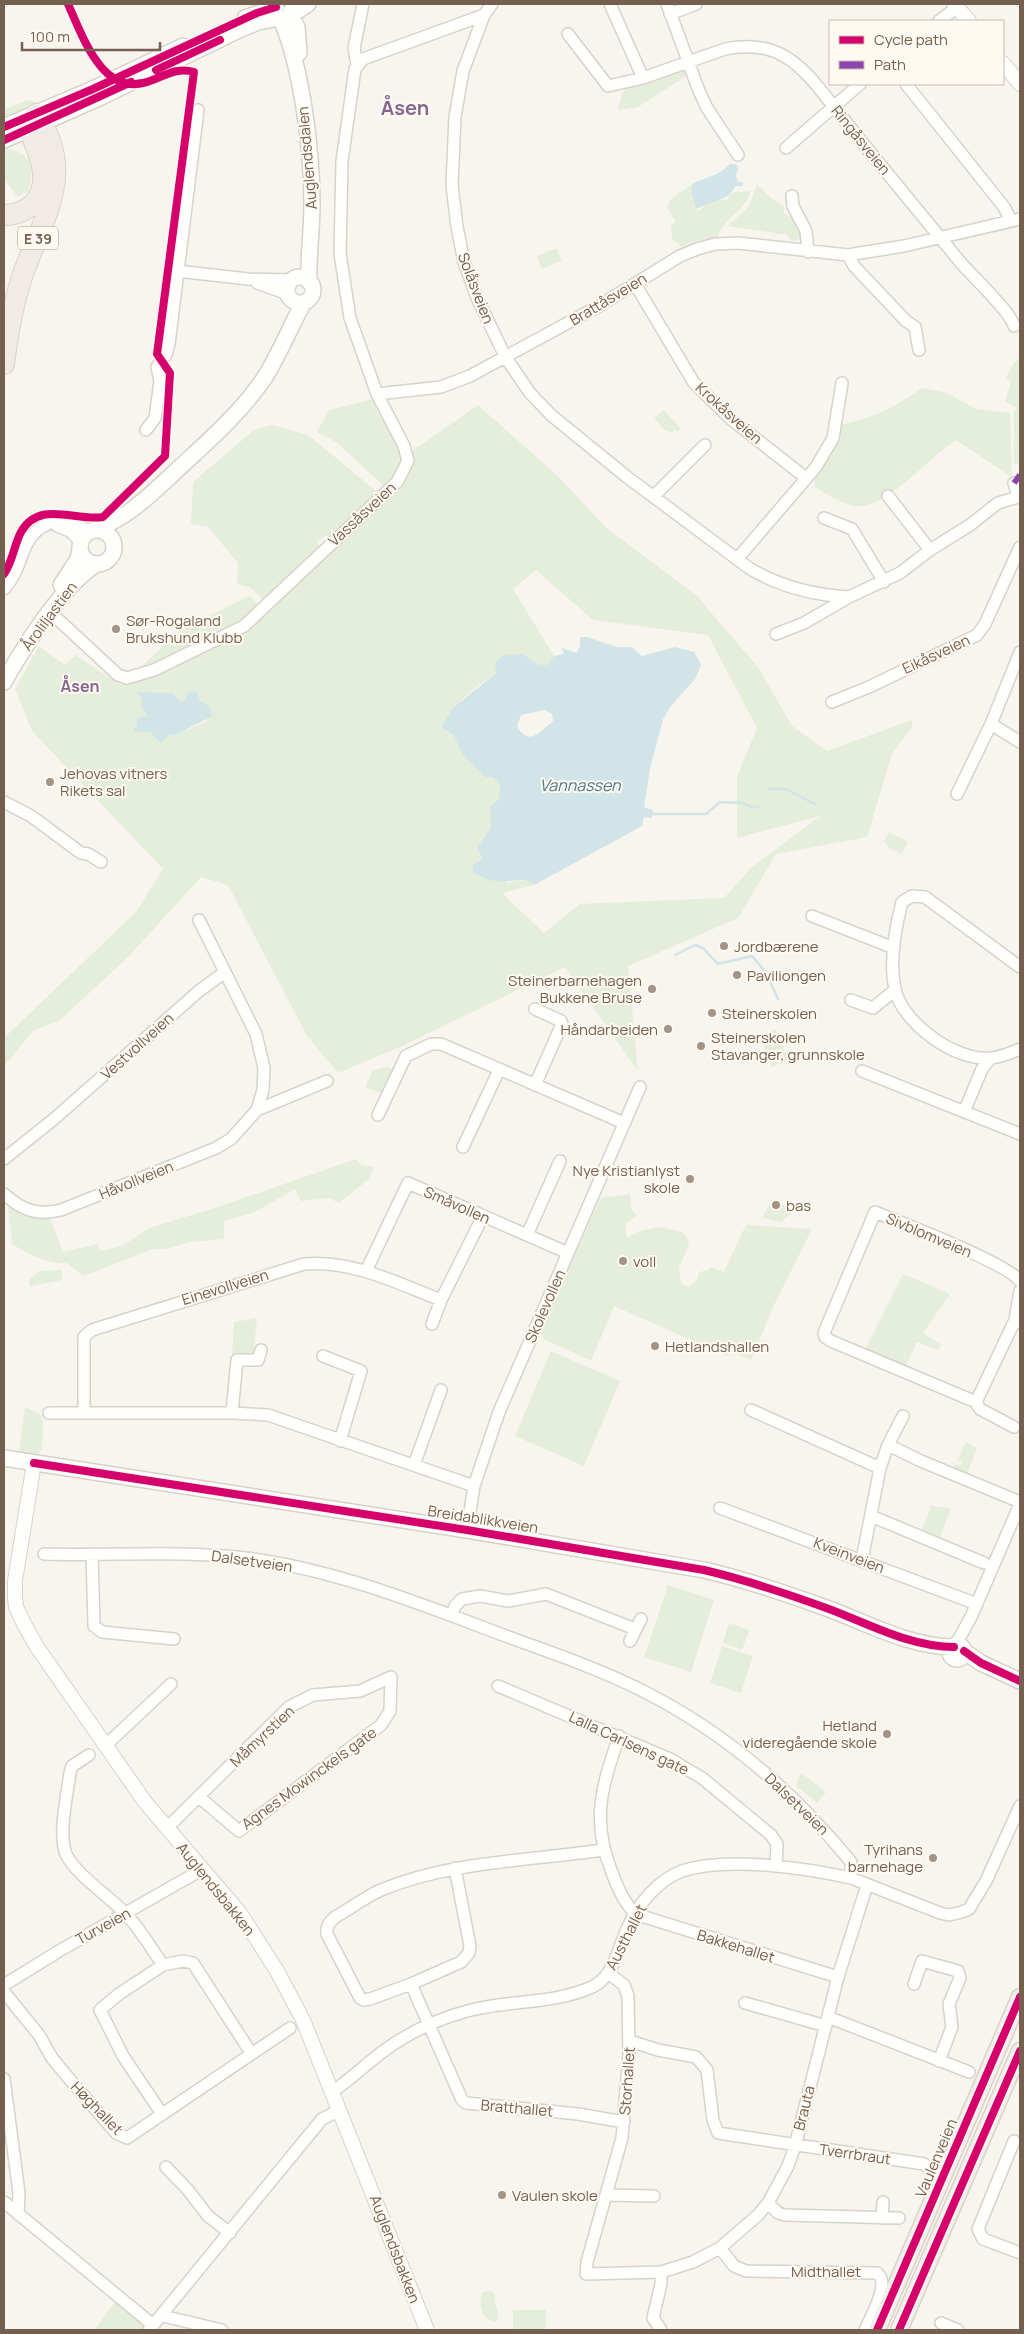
<svg xmlns="http://www.w3.org/2000/svg" width="1024" height="2334" font-family="Manrope,sans-serif">
	<style>
		.green { fill: #e4eeda; fill-rule: evenodd }
		.water { fill: #d1e4e7; fill-rule: evenodd }
		.lines { fill: none; stroke-linecap: round; stroke-linejoin: round }
		.stream { stroke: #d1e4e7; stroke-width: 2.5 }
		.minor-casing { stroke: #d7d2cc; stroke-width: 14 }
		.tertiary-casing { stroke: #d7d2cc; stroke-width: 16 }
		.secondary-casing { stroke: #d6d1c9; stroke-width: 18 }
		.primary-casing { stroke: #d9d2cb; stroke-width: 19 }
		.motorway-casing { stroke: #d9d2cb; stroke-width: 22 }
		.minor { stroke: #fefefc; stroke-width: 11 }
		.tertiary { stroke: #fefefc; stroke-width: 14 }
		.secondary { stroke: #fefefc; stroke-width: 15 }
		.primary { stroke: #f2efe8; stroke-width: 16 }
		.motorway { stroke: #f1ebe6; stroke-width: 20 }
		.quiet { stroke: #8e44ad; stroke-width: 6; stroke-dasharray: 12 6; stroke-linecap: butt }
		.cycleway-casing { stroke: #fefaf2; stroke-width: 11 }
		.cycleway { stroke: #d6006c; stroke-width: 8 }
		.poi-dot { fill: #a39487; stroke: #fefaf2; stroke-width: 2 }
		.labels { text-anchor: middle; dominant-baseline: central; stroke-width: 4; stroke-linejoin: round; paint-order: stroke }
		.shield { fill: #fefaf2; stroke: #9e8e80; stroke-width: 1 }
		.shield-label { font-size: 14px; font-weight: bold; fill: #75604f }
		.street-label { font-size: 15px; fill: #75604f; stroke: #fefaf2 }
		.poi-label { font-size: 15px; fill: #75604f; stroke: #fefaf2; text-anchor: start }
		.neighbourhood-label { font-size: 16px; font-weight: bold; fill: #876790; stroke: #fefaf2 }
		.water-label { font-size: 16px; font-style: italic; fill: #4a7786; stroke: #fefaf2 }
		.district-label { font-size: 20px; font-weight: bold; fill: #876790; stroke: #fefaf2 }
	</style>
	<rect width="100%" height="100%" fill="#f8f5ee"/>
	<!-- green -->
	<path class="green" d="M681 68 687 71 686 76 638 107 618 110 622 93 627 88Z
		M29 100 39 104 4 118V109Z
		M4 148C32 153 35 166 28 192L17 196 4 179Z
		M692 184 691 191 697 211 717 199 727 200 731 193 751 191C743 213 726 216 717 238L700 240 682 247 672 239 671 225 676 222 667 207 671 199Z
		M757 184 772 199 784 206V213L795 220 802 238 794 241 789 239 787 235 728 226 749 206Z
		M556 248 562 260 542 269 537 256Z
		M1020 358V462L1014 465V413L1017 408 1005 401 1011 382 1006 377 1014 363Z
		M922 388 947 393 976 409 1010 413 1012 477 956 440C929 457 888 508 857 506 842 505 827 494 815 487L814 477 837 426C874 417 891 410 922 388Z
		M373 399C375 405 377 412 381 418 388 432 401 440 402 458L478 405 561 479 606 528 696 595 758 667 792 726 827 751 912 720V727L892 754 867 837 776 854 738 918 628 966 638 1071 565 967 400 1047 338 1073 307 1036 228 885 201 877 128 957 59 1021 34 1030 4 1066V1038L136 912 163 869 32 731 15 689 39 646 65 665 75 655 121 685 181 630 249 596 267 611 385 487 336 442 317 432 329 410ZM536 570 593 620 708 635 757 728 737 777V838L820 816 751 868 724 898 580 904 544 933 502 893 534 885 526 880 507 883 477 847 491 828 490 807 499 799 500 784 493 777H485L462 754 454 736 441 726C460 694 493 675 523 654L537 664 547 665 554 656 513 589ZM137 692 182 703 207 721 176 735 170 734 164 738 150 732 133 731 137 724 148 716 141 706 142 698Z
		M664 410 681 429 677 432 675 429 672 432 666 431 654 418Z
		M272 425 308 435 376 491 333 541 326 535 317 542 320 547 264 601 251 588 237 584 238 563 208 527 191 524 193 482 254 430Z
		M889 832 908 842 901 854 889 848 884 841Z
		M776 1029 788 1060 772 1067 760 1035Z
		M387 1067 396 1069 385 1095 365 1087 373 1070Z
		M356 1159 361 1165 374 1167 369 1179 339 1203 329 1198 301 1201 295 1189 255 1212 224 1221V1239L189 1242 167 1249H153L83 1276 67 1263C47 1265 29 1254 12 1244L8 1205 29 1216 50 1218 63 1252 97 1244 101 1251 122 1246 149 1228 215 1208Z
		M630 1194 631 1209 637 1215 625 1224 627 1238 640 1231 659 1227 682 1232 687 1237 689 1246 679 1267 681 1284 689 1287 696 1281 699 1272 709 1270 710 1267 724 1272 744 1229 759 1235 745 1228 746 1225 812 1229 774 1305 751 1360 732 1352 728 1356 614 1306 591 1361 544 1339 541 1332 600 1198Z
		M773 1198 793 1212 781 1222 762 1218Z
		M62 1270V1280L30 1286 29 1280 40 1271Z
		M903 1274 950 1294 923 1333 941 1345 938 1350 917 1342 905 1367 865 1350Z
		M257 1318 253 1357 232 1356 234 1322Z
		M551 1351 620 1381 584 1466 515 1436Z
		M25 1407 40 1414 43 1420 42 1450 33 1457 19 1454Z
		M966 1442 977 1448 967 1474 953 1470 956 1464 960 1466 962 1462 958 1460Z
		M932 1505C938 1508 944 1506 951 1509L939 1539 920 1534Z
		M668 1585 714 1600 691 1672 644 1657Z
		M729 1623 749 1630 742 1650 723 1643Z
		M722 1646 753 1656 741 1693 710 1683Z
		M801 1773 826 1792 817 1803 796 1786Z
		M491 2290 495 2296C494 2304 499 2311 498 2320L494 2322C481 2318 478 2305 482 2293Z
		M115 2302 139 2316 144 2330H94Z
		M513 2310H546V2330H513Z"/>
	<!-- water -->
	<path class="water" d="M730 164H736L738 169 736 176 738 182H743V186H736L728 196 696 209 691 191 692 184C706 177 719 176 730 164Z
		M580 637H587L617 647H631L642 656 675 647 694 652 701 665 695 679 671 706 663 719 650 769 644 807 653 810 652 818 644 817 642 826 534 885 526 880C503 881 494 885 473 872V865L483 859 477 847 491 828 490 807 499 799 500 784 493 777H485L462 754 454 736 441 726 453 708 496 673 495 663 503 655 523 654 537 664 547 665 554 656 564 654 562 648 577 653 580 646ZM545 710 552 714 553 721C540 732 529 747 517 726L521 715Z
		M197 691 200 701 209 706 212 716 176 735 170 734 161 743 150 732H133L137 724V718L148 716 141 706 142 698 136 692 172 693 182 703 189 692Z"/>
	<g class="lines">
		<!-- stream -->
		<path class="stream" d="M770 789H786L815 804
			M653 814H706L720 802 743 803 751 807H758
			M675 955 695 945 703 948 718 964 752 956 766 973 778 999"/>
		<!-- minor casing -->
		<g class="minor-casing">
			<path id="minor" d="M610 4 643 78
				M667 4 699 91 707 108 738 155
				M670 14 696 4
				M484 15 463 71 455 117 452 185 457 227 464 262 478 300 506 358 530 393 551 415 627 477 749 568C780 587 813 595 849 597
				M939 21 957 7
				M568 34 608 86 643 78 725 49C745 45 765 45 784 56 807 69 824 95 841 116 880 165 921 214 961 263 972 276 1011 312 1014 326
				M357 64 354 48 363 4
				M906 84 1004 207 1011 221
				M786 148 860 84
				M792 196 793 206 806 231 808 252
				M848 255 854 266 906 321 915 327 919 350
				M177 271 248 279 292 280
				M257 283 288 294
				M635 284 694 383 732 420 806 478
				M377 394 441 387 470 376 597 307 680 256 697 249 715 244 738 243 848 255 904 246 1020 219
				M146 430 155 418 160 381 157 367 166 355 169 344 198 110
				M654 496 705 445
				M888 496 930 550
				M824 518 852 529 884 582
				M57 526 70 531 81 542
				M737 559 816 467 833 438 842 383
				M4 589C29 562 15 533 58 520L91 531
				M50 612 118 675 127 678 154 670 244 626 397 482 408 461 404 446 377 394 350 318 340 253 342 161 355 69 363 59 484 15 492 4
				M776 634 804 623 849 597 900 573 930 550 970 525 998 503 1018 497 1014 483
				M832 702 869 687 977 635 985 624 1020 547
				M991 724 1020 742
				M957 794 991 724 1020 652
				M4 802 31 816 81 853 88 854 101 862
				M812 916 894 948
				M1020 967 925 897 912 896 902 902C895 929 889 962 895 989 902 1023 956 1062 991 1058 1001 1057 1011 1053 1020 1049
				M851 1000 873 1008 895 990
				M535 1009 561 1021 562 1024 535 1085
				M862 1071 1020 1134
				M257 1110 327 1081
				M964 1112 982 1069 990 1059
				M378 1115 406 1056 431 1044H441L624 1123
				M463 1147 499 1070
				M4 1159 54 1119 199 991 225 972
				M4 1194C22 1210 37 1216 61 1210L216 1148 231 1139 257 1110 263 1090 264 1068 256 1034 199 920
				M527 1235 560 1161
				M366 1271 408 1183 568 1253
				M1020 1291 1015 1320 1020 1323
				M1015 1320 976 1402 831 1341 825 1337 824 1333 875 1212C902 1223 1007 1263 1020 1281
				M432 1324 441 1300
				M323 1356 361 1371 340 1441
				M976 1402 980 1409 1014 1427
				M751 1410 880 1468 862 1560
				M84 1412V1337L92 1330 304 1264C353 1260 397 1283 441 1300L483 1216
				M49 1413H232L268 1415 474 1486
				M232 1413 237 1360H258L261 1350
				M888 1445 903 1416
				M414 1465 441 1390
				M880 1468 888 1445 921 1461 1020 1502
				M720 1508 977 1604
				M871 1516 984 1563
				M467 1530 474 1486 499 1412 640 1087
				M44 1554C112 1556 178 1550 246 1558 325 1568 400 1596 474 1624 530 1646 587 1663 641 1690 723 1731 793 1791 851 1862V1878L940 1913 949 1915 962 1912 969 1909 986 1881 1020 1806
				M92 1554 94 1626 102 1632 174 1639
				M452 1616 455 1606 462 1599 480 1596 508 1601 546 1594 635 1629
				M630 1641 641 1619
				M955 1646 971 1617 1020 1504
				M498 1686 670 1759 702 1778 771 1835 777 1844 776 1866
				M619 1736C602 1787 591 1818 611 1870 617 1886 623 1901 635 1914L838 1977
				M106 1745 171 1684
				M89 1755 72 1766 70 1773C67 1795 58 1835 66 1854 75 1874 111 1898 126 1914 140 1929 151 1948 163 1965L119 1994 100 2010 123 2056 162 2114
				M167 1828 289 1707 313 1695 360 1691 391 1677 390 1711 381 1725 239 1831 199 1797
				M455 1868 470 1946 469 1953 461 1962 411 1984 462 2100 466 2103 578 2114 624 2122
				M163 1965 183 1961 193 1963 251 2053
				M608 1973 624 1985 628 1996 629 2054 622 2138 587 2262 586 2274 661 2272 693 2262 720 2248 758 2215 768 2203 788 2166 795 2146 838 1977 867 1885
				M411 1984 370 1999 364 2000 360 1998 327 1934C326 1926 329 1923 335 1917 350 1909 365 1897 381 1890 451 1861 528 1861 603 1850
				M914 1984 922 1961 958 1971 960 1978 949 2004 952 2027 939 2061
				M4 1985 59 1951 203 1869
				M4 1992 39 2035 52 2058 71 2081 116 2133 127 2138 290 2028
				M745 2003 826 2026
				M828 2017 969 2072
				M630 2041 658 2050 696 2057 707 2070 713 2120 718 2133 924 2164 932 2170
				M4 2079 19 2193 18 2214
				M332 2092C351 2079 367 2063 385 2050 411 2031 440 2018 471 2010 511 2000 554 2004 592 1987 615 1976 618 1947 628 1927 638 1904 658 1880 682 1871 727 1856 804 1868 851 1878
				M1014 2141 978 2229 983 2239 1020 2253
				M166 2167 188 2190 208 2216 230 2233
				M607 2195 654 2196
				M4 2202 153 2325
				M768 2203 778 2213 785 2215 899 2218
				M882 2218 883 2202
				M720 2248 734 2266 746 2271 877 2273C891 2283 871 2316 865 2330
				M661 2272V2284L653 2318 661 2330
				M163 2316 222 2330
				M941 2323 958 2330
				M149 2330 322 2119 340 2110"/>
		</g>
		<!-- tertiary casing -->
		<g class="tertiary-casing">
			<path id="tertiary" d="M954 4 969 21
				M1003 63 1020 84
				M34 1463 15 1581V1597L16 1607 24 1624 37 1647 145 1802 240 1913 277 1971 303 2020 427 2330"/>
		</g>
		<!-- secondary casing -->
		<g class="secondary-casing">
			<path id="secondary" d="M291 11 299 10 308 4
				M290 15 297 27 299 53
				M245 18 276 7
				M281 19C302 69 312 150 312 205 312 230 308 256 309 282
				M4 127 93 89 183 46
				M4 140 99 98 241 29 258 22 279 18
				M287 290a13 13 0 1 1 26 0a13 13 0 1 1-26 0Z
				M96 529C128 518 152 493 176 471 207 442 241 413 265 377 280 353 290 327 304 302
				M80 547a17 17 0 1 1 34 0a17 17 0 1 1-34 0Z
				M61 585 78 559 80 549
				M4 682C25 645 61 588 96 564
				M4 1458 467 1530 704 1570C747 1580 788 1594 829 1609 869 1624 911 1647 954 1647
				M950 1652a7 7 0 1 1 14 0a7 7 0 1 1-14 0Z
				M964 1651 981 1663 1020 1681"/>
		</g>
		<!-- primary casing -->
		<g class="primary-casing">
			<path id="primary" d="M877 2330 1020 1997
				M899 2330 1020 2051"/>
		</g>
		<!-- motorway casing -->
		<g class="motorway-casing">
			<path id="motorway" d="M4 215C15 215 24 212 33 204 54 183 38 152 29 129L36 114
				M4 364C8 333 13 303 23 274 43 218 77 172 36 114"/>
		</g>
		<!-- minor -->
		<use href="#minor" class="minor"/>
		<!-- tertiary -->
		<use href="#tertiary" class="tertiary"/>
		<!-- secondary -->
		<use href="#secondary" class="secondary"/>
		<!-- primary -->
		<use href="#primary" class="primary"/>
		<!-- motorway -->
		<use href="#motorway" class="motorway"/>
		<!-- quiet -->
		<path class="quiet" d="M1014 483 1020 475"/>
		<!-- cycleway casing -->
		<g class="cycleway-casing">
			<path id="cycleway" d="M156 70 220 40
				M4 127 93 89 257 13 276 7
				M4 140 131 82
				M4 574C13 561 14 545 21 532 40 499 76 522 103 517L165 456 170 373 157 354 194 72C178 67 166 75 150 81 103 99 83 37 68 4
				M34 1463 467 1530 704 1570C747 1580 788 1594 829 1609 869 1624 911 1647 954 1647
				M964 1651 981 1663 1020 1681
				M877 2330 1020 1997
				M899 2330 1020 2051"/>
		</g>
		<!-- cycleway -->
		<use href="#cycleway" class="cycleway"/>
	</g>
	<!-- markers -->
	<g class="poi-dot">
		<circle cx="116" cy="629" r="5"/>
		<circle cx="50" cy="782" r="5"/>
		<circle cx="724" cy="946" r="5"/>
		<circle cx="737" cy="975" r="5"/>
		<circle cx="652" cy="989" r="5"/>
		<circle cx="712" cy="1013" r="5"/>
		<circle cx="668" cy="1029" r="5"/>
		<circle cx="701" cy="1046" r="5"/>
		<circle cx="690" cy="1179" r="5"/>
		<circle cx="776" cy="1205" r="5"/>
		<circle cx="623" cy="1261" r="5"/>
		<circle cx="655" cy="1346" r="5"/>
		<circle cx="887" cy="1734" r="5"/>
		<circle cx="933" cy="1858" r="5"/>
		<circle cx="502" cy="2195" r="5"/>
	</g>
	<g class="labels">
		<!-- shield labels -->
		<rect class="shield" x="18" y="226.5" width="40" height="23" rx="4"/>
		<g class="shield-label">
			<text x="38" y="238">E 39</text>
		</g>
		<!-- street labels -->
		<g class="street-label">
			<text transform="translate(861 140) rotate(51)">Ringåsveien</text>
			<text transform="translate(307 158) rotate(-95)">Auglendsdalen</text>
			<text transform="translate(476 288) rotate(69)">Solåsveien</text>
			<text transform="translate(608 299) rotate(-31)">Brattåsveien</text>
			<text transform="translate(729 413) rotate(42)">Krokåsveien</text>
			<text transform="translate(362 514) rotate(-43)">Vassåsveien</text>
			<text transform="translate(49 616) rotate(-53)">Åroliljastien</text>
			<text transform="translate(936 654) rotate(-25)">Eikåsveien</text>
			<text transform="translate(137 1046) rotate(-42)">Vestvollveien</text>
			<text transform="translate(136 1180) rotate(-22)">Håvollveien</text>
			<text transform="translate(457 1205) rotate(24)">Småvollen</text>
			<text transform="translate(929 1235) rotate(23)">Sivblomveien</text>
			<text transform="translate(225 1287) rotate(-17)">Einevollveien</text>
			<text transform="translate(545 1306) rotate(-66)">Skolevollen</text>
			<text transform="translate(483 1519) rotate(9)">Breidablikkveien</text>
			<text transform="translate(849 1555) rotate(21)">Kveinveien</text>
			<text transform="translate(252 1561) rotate(8)">Dalsetveien</text>
			<text transform="translate(262 1736) rotate(-43)">Måmyrstien</text>
			<text transform="translate(629 1743) rotate(25)">Lalla Carlsens gate</text>
			<text transform="translate(309 1778) rotate(-36)">Agnes Mowinckels gate</text>
			<text transform="translate(797 1804) rotate(44)">Dalsetveien</text>
			<text transform="translate(216 1889) rotate(51)">Auglendsbakken</text>
			<text transform="translate(103 1926) rotate(-29)">Turveien</text>
			<text transform="translate(626 1937) rotate(-63)">Austhallet</text>
			<text transform="translate(736 1946) rotate(17)">Bakkehallet</text>
			<text transform="translate(627 2081) rotate(-86)">Storhallet</text>
			<text transform="translate(97 2108) rotate(46)">Høghallet</text>
			<text transform="translate(517 2108) rotate(5)">Bratthallet</text>
			<text transform="translate(804 2108) rotate(-76)">Brauta</text>
			<text transform="translate(855 2154) rotate(8)">Tverrbraut</text>
			<text transform="translate(936 2158) rotate(-67)">Vaulenveien</text>
			<text transform="translate(395 2249) rotate(69)">Auglendsbakken</text>
			<text x="826" y="2271">Midthallet</text>
		</g>
		<!-- poi labels -->
		<g class="poi-label">
			<text x="126" y="620">Sør-Rogaland<tspan x="126" dy="17">Brukshund Klubb</tspan></text>
			<text x="60" y="773">Jehovas vitners<tspan x="60" dy="17">Rikets sal</tspan></text>
			<text x="734" y="946">Jordbærene</text>
			<text x="747" y="975">Paviliongen</text>
			<text x="642" y="980" text-anchor="end">Steinerbarnehagen<tspan x="642" dy="17">Bukkene Bruse</tspan></text>
			<text x="722" y="1013">Steinerskolen</text>
			<text x="658" y="1029" text-anchor="end">Håndarbeiden</text>
			<text x="711" y="1037">Steinerskolen<tspan x="711" dy="17">Stavanger, grunnskole</tspan></text>
			<text x="680" y="1170" text-anchor="end">Nye Kristianlyst<tspan x="680" dy="17">skole</tspan></text>
			<text x="786" y="1205">bas</text>
			<text x="633" y="1261">voll</text>
			<text x="665" y="1346">Hetlandshallen</text>
			<text x="877" y="1725" text-anchor="end">Hetland<tspan x="877" dy="17">videregående skole</tspan></text>
			<text x="923" y="1849" text-anchor="end">Tyrihans<tspan x="923" dy="17">barnehage</tspan></text>
			<text x="512" y="2195">Vaulen skole</text>
		</g>
		<!-- neighbourhood labels -->
		<g class="neighbourhood-label">
			<text x="80" y="686">Åsen</text>
		</g>
		<!-- water labels -->
		<g class="water-label">
			<text x="580" y="785">Vannassen</text>
		</g>
		<!-- district labels -->
		<g class="district-label">
			<text x="405" y="107">Åsen</text>
		</g>
	</g>
	<!-- border -->
	<rect width="1024" height="2334" fill="none" stroke="#75604f" stroke-width="10"/>
	<!-- legend -->
	<rect x="829" y="20" width="175" height="65" fill="#fefaf2" stroke="#c7bcb1"/>
	<rect x="839" y="36" width="25" height="8" fill="#d6006c" stroke="#c7bcb1"/>
	<text x="874" y="45" font-size="15" fill="#75604f">Cycle path</text>
	<rect x="839" y="61" width="25" height="8" fill="#8e44ad" stroke="#c7bcb1"/>
	<text x="874" y="70" font-size="15" fill="#75604f">Path</text>
	<!-- scale -->
	<path d="M22 42v8h138v-8" fill="none" stroke="#75604f" stroke-width="2.5"/>
	<text x="30" y="42" font-size="15" fill="#75604f" stroke="#fefaf2" stroke-width="4" paint-order="stroke">100 m</text>
</svg>
